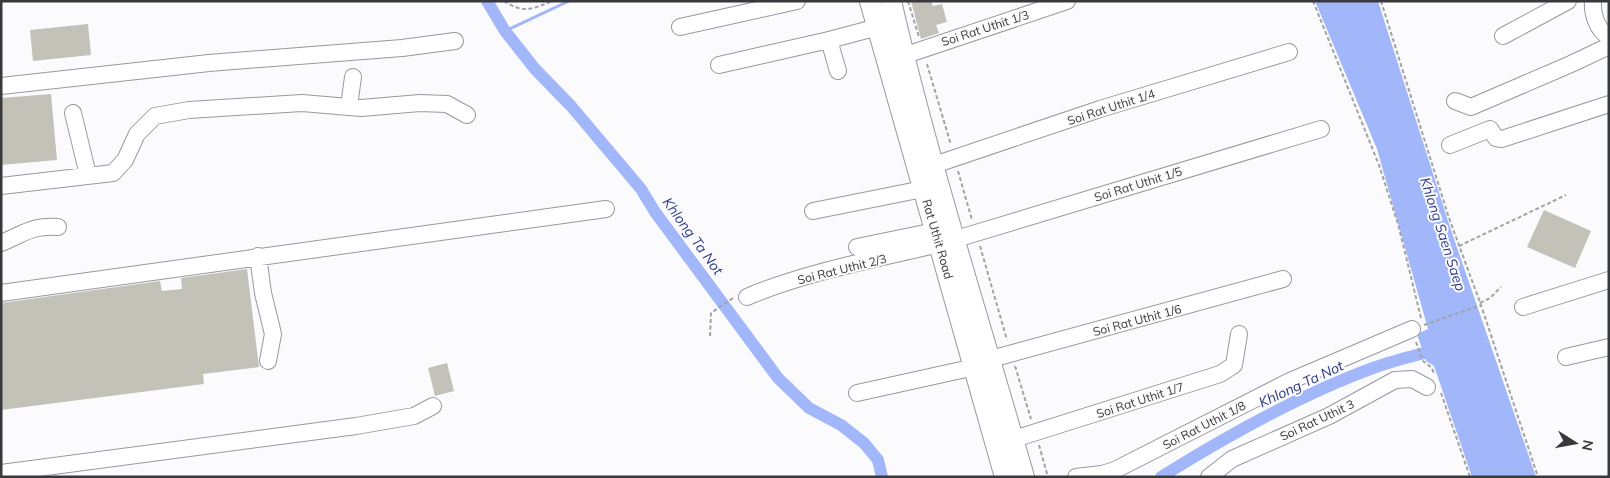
<svg xmlns="http://www.w3.org/2000/svg" width="1610" height="478" font-family="Mulish,sans-serif">
	<style>
		.water { fill: #a2b7fa }
		.lines { fill: none; stroke-linecap: round; stroke-linejoin: round }
		.stream { stroke: #a2b7fa; stroke-width: 3 }
		.canal { stroke: #a2b7fa; stroke-width: 12 }
		.building { fill: #c3c2b9 }
		.minor-casing { stroke: #9699a1; stroke-width: 18 }
		.major-casing { stroke: #9699a1; stroke-width: 22 }
		.path { stroke: #a2a3a6; stroke-width: 2; stroke-dasharray: 4 2.5; stroke-linecap: butt }
		.minor { stroke: #fff; stroke-width: 16 }
		.major { stroke: #fff; stroke-width: 20 }
		.labels { text-anchor: middle; dominant-baseline: central; stroke-width: 4; stroke-linejoin: round; paint-order: stroke }
		.street-label { font-size: 12px; fill: #38393d; stroke: #fbfbfd }
		.water-label { font-size: 14px; font-style: italic; fill: #2a3884; stroke: #fbfbfd }
	</style>
	<rect width="100%" height="100%" fill="#fbfbfd"/>
	<!-- water -->
	<path class="water" d="M1315 1H1378L1450 227 1536 477H1472L1434 366 1426 361 1417 334 1428 329 1377 149Z"/>
	<g class="lines">
		<!-- stream -->
		<path class="stream" d="M505 31 569 1"/>
		<!-- canal -->
		<path class="canal" d="M487 1 505 31 535 69 571 106 641 189 655 212 778 378 809 408 841 425 864 443 878 460 882 477
			M1161 477C1228 435 1299 395 1373 368 1395 360 1418 355 1439 349"/>
	</g>
	<!-- building -->
	<path class="building" d="M911 1H931L933 6 942 4 947 22 936 25 939 33 921 39Z
		M88 24 91 55 33 61 30 30Z
		M51 94 57 160 1 165V98Z
		M1544 210 1591 231 1575 268 1527 247Z
		M247 269 259 367 203 374 204 384 1 410V303L160 281 162 291 182 289 181 278Z
		M447 363 454 391 435 396 428 368Z"/>
	<g class="lines">
		<!-- minor casing -->
		<g class="minor-casing">
			<path id="minor" d="M1593 1C1592 14 1597 30 1609 37
				M680 27 797 1
				M1503 36 1568 1
				M903 56 1067 1
				M719 65 829 40
				M838 71 829 40 878 27
				M1 86 209 63 402 48 455 41
				M1455 101 1471 107 1571 64 1609 46
				M349 106 353 77
				M73 113 88 175
				M1450 145 1490 129 1496 138 1502 139 1609 104
				M934 165 1100 109 1289 52
				M1 186 113 173 125 160 137 134 155 116 189 110 302 103 361 108 420 103 447 104 467 115
				M813 211 923 189
				M956 239 1321 129
				M1 243C24 234 31 225 58 227
				M857 247 935 231
				M258 256 263 293 273 334 268 361
				M1 293 606 209
				M747 297C805 272 877 259 939 244
				M1523 307 1609 280
				M1566 357 1609 347
				M991 359 1283 279
				M857 393 975 367
				M1014 439 1220 374 1234 365 1239 334
				M1 473 356 426 414 416 433 406
				M1076 477 1102 474 1115 470 1290 381 1412 329
				M1209 477 1232 459 1329 416 1395 380 1412 379 1427 387"/>
		</g>
		<!-- major casing -->
		<g class="major-casing">
			<path id="major" d="M870 1 1005 477
				M891 1C928 162 979 319 1024 477"/>
		</g>
		<!-- path -->
		<path class="path" d="M504 1C525 14 531 9 553 1
			M908 1 919 37
			M1313 1 1379 165 1398 224 1421 318
			M1381 1 1449 218 1481 305 1538 477
			M927 64 951 145
			M958 171 972 220
			M980 246 1007 340
			M1459 246 1566 195
			M1480 303 1490 298 1501 287
			M1424 325 1481 305
			M710 336 711 313 733 298
			M1416 342 1423 361 1432 368 1434 374
			M1015 366 1031 419
			M1441 393 1470 477
			M1039 445 1048 477"/>
		<!-- minor -->
		<use href="#minor" class="minor"/>
		<!-- major -->
		<use href="#major" class="major"/>
	</g>
	<g class="labels">
		<!-- street labels -->
		<g class="street-label">
			<text transform="translate(985 28) rotate(-18)">Soi Rat Uthit 1/3</text>
			<text transform="translate(1111 107) rotate(-18)">Soi Rat Uthit 1/4</text>
			<text transform="translate(1138 184) rotate(-17)">Soi Rat Uthit 1/5</text>
			<text transform="translate(938 239) rotate(74)">Rat Uthit Road</text>
			<text transform="translate(842 269) rotate(-14)">Soi Rat Uthit 2/3</text>
			<text transform="translate(1137 320) rotate(-15)">Soi Rat Uthit 1/6</text>
			<text transform="translate(1140 400) rotate(-18)">Soi Rat Uthit 1/7</text>
			<text transform="translate(1317 420) rotate(-25)">Soi Rat Uthit 3</text>
			<text transform="translate(1204 425) rotate(-27)">Soi Rat Uthit 1/8</text>
		</g>
		<!-- water labels -->
		<g class="water-label">
			<text transform="translate(1443 234) rotate(72)">Khlong Saen Saep</text>
			<text transform="translate(693 236) rotate(54)">Khlong Ta Not</text>
			<text transform="translate(1301 384) rotate(-25)">Khlong Ta Not</text>
		</g>
	</g>
	<!-- border -->
	<rect width="1610" height="478" fill="none" stroke="#38393d" stroke-width="5"/>
	<!-- north arrow -->
	<g transform="translate(1575 443) rotate(101)" stroke="#fbfbfd" stroke-width="4" paint-order="stroke">
	<path d="M0-4L9 19L0 12L-9 19Z" fill="#38393d"/>
	<text y="-8" font-size="14" font-weight="bold" text-anchor="middle" fill="#38393d">N</text>
	</g>
</svg>
